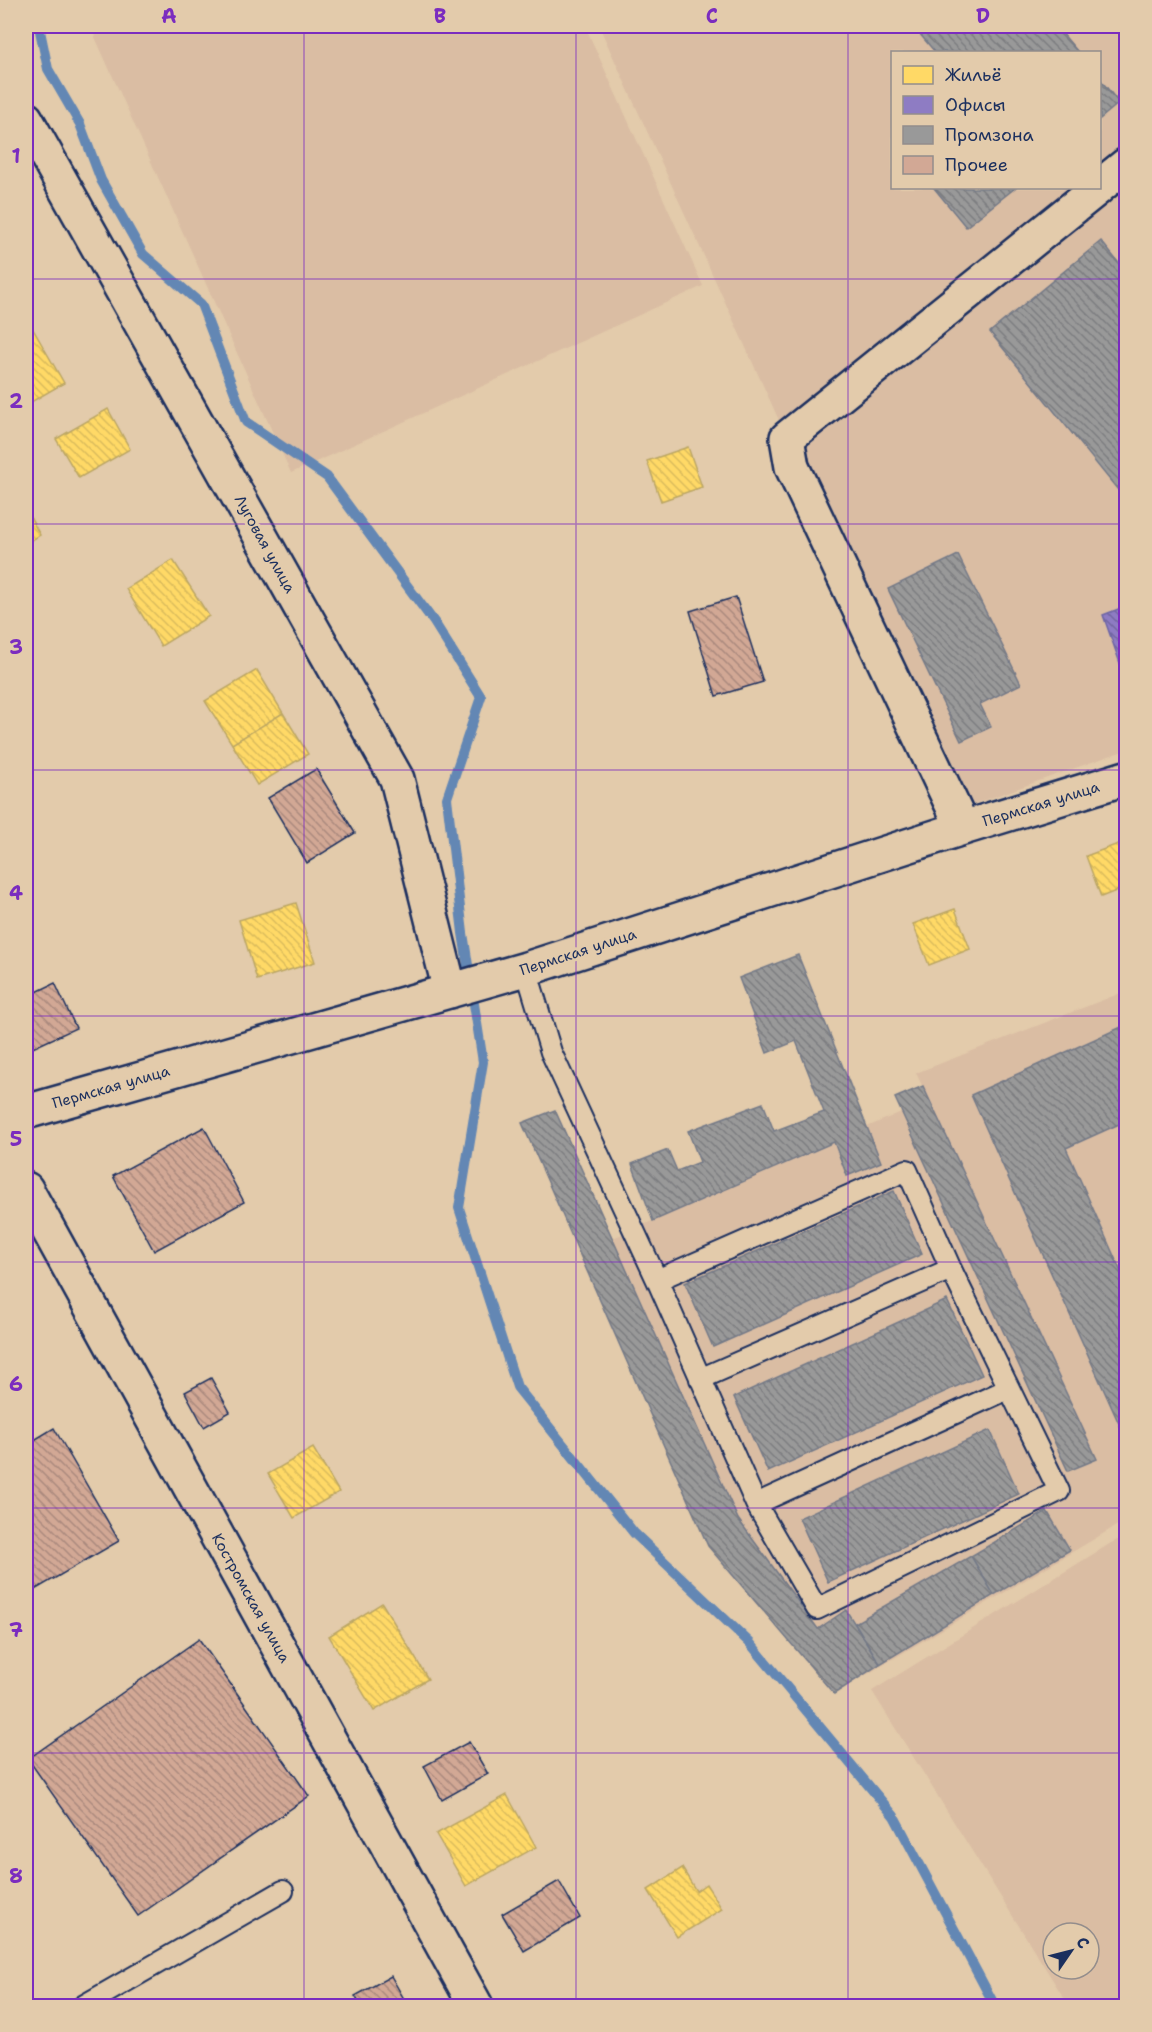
<svg xmlns="http://www.w3.org/2000/svg" width="1152" height="2032" font-family="'Shantell Sans',sans-serif">
	<style>
		.built { fill: #dabda3; fill-rule: evenodd }
		.homes { fill: url(#homes-back-hatch); stroke: #bba664; stroke-width: 1.5 }
		.offices { fill: url(#offices-back-hatch); stroke: #6c65a5; stroke-width: 1.5 }
		.industry { fill: url(#industry-back-hatch); stroke: #737987; stroke-width: 1.5 }
		.lines { fill: none; stroke-linecap: round; stroke-linejoin: round }
		.stream { stroke: #6387b4; stroke-width: 10 }
		.building { fill: url(#building-back-hatch); stroke: #1b2f5e; stroke-width: 1.5 }
		.service-casing { stroke: #1b2f5e; stroke-width: 24 }
		.minor-casing { stroke: #1b2f5e; stroke-width: 38 }
		.service { stroke: #e3cbab; stroke-width: 20 }
		.minor { stroke: #e3cbab; stroke-width: 33 }
		.grid { fill: none; stroke: #7b2cbf; stroke-width: 1.5; stroke-opacity: 0.55 }
		.labels { text-anchor: middle; dominant-baseline: central; stroke-width: 6; stroke-linejoin: round; paint-order: stroke }
		.street-label { font-size: 15px; fill: #1b2f5e; stroke: #e3cbab }
		.neatline { fill: none; stroke: #7b2cbf; stroke-width: 2 }
		.grid-label { font-size: 20px; text-anchor: middle; font-weight: bold; fill: #7b2cbf }
	</style>
	<defs>
		<pattern id="homes-back-hatch" width="6" height="6" patternUnits="userSpaceOnUse" patternTransform="scale(1.5)"><rect width="6" height="6" fill="#ffd966"/><path d="M-1 5l2 2M0 0l6 6M5-1l2 2" fill="none" stroke="#dabb5b"/></pattern>
		<pattern id="offices-back-hatch" width="6" height="6" patternUnits="userSpaceOnUse" patternTransform="scale(1.5)"><rect width="6" height="6" fill="#8e7cc3"/><path d="M-1 5l2 2M0 0l6 6M5-1l2 2" fill="none" stroke="#7366a2"/></pattern>
		<pattern id="industry-back-hatch" width="6" height="6" patternUnits="userSpaceOnUse" patternTransform="scale(1.5)"><rect width="6" height="6" fill="#999"/><path d="M-1 5l2 2M0 0l6 6M5-1l2 2" fill="none" stroke="#7c7d80"/></pattern>
		<pattern id="building-back-hatch" width="6" height="6" patternUnits="userSpaceOnUse" patternTransform="scale(1.5)"><rect width="6" height="6" fill="#d2a895"/><path d="M-1 5l2 2M0 0l6 6M5-1l2 2" fill="none" stroke="#aa897d"/></pattern>
	</defs>
	<rect width="100%" height="100%" fill="#e3cbab"/>
	<filter id="ink" filterUnits="userSpaceOnUse"><feTurbulence type="fractalNoise" baseFrequency=".0167" numOctaves="2"/><feDisplacementMap in="SourceGraphic" scale="12" xChannelSelector="R" yChannelSelector="G"/><feConvolveMatrix kernelMatrix="1 2 1 2 8 2 1 2 1" color-interpolation-filters="sRGB"/></filter>
	<g filter="url(#ink)">
		<!-- built -->
		<path class="built" d="M90 26H585L703 286 291 473Z
			M599 26H1126V750L957 810ZM892 52H1100V188H892Z
			M1126 991V1520L834 1694 708 1546 522 1123 555 1110 613 1238 834 1142 881 1162 867 1127 929 1100 916 1073Z
			M1126 1536V2006H1069L872 1691 1111 1543ZM1053 1933H1089V1969H1053Z"/>
		<!-- homes -->
		<path class="homes" d="M26 317 64 383 26 405Z
			M108 409 130 449 79 478 56 439Z
			M688 447 702 487 661 501 647 461Z
			M26 510 40 535 26 544Z
			M173 560 209 616 161 646 126 589Z
			M257 670 283 713 232 744 205 701Z
			M283 713 308 754 257 785 232 744Z
			M1126 841V887L1101 897 1086 856Z
			M296 903 315 962 257 980 239 920Z
			M955 909 970 949 929 965 913 924Z
			M313 1448 339 1492 294 1518 268 1474Z
			M382 1603 428 1679 374 1711 329 1636Z
			M507 1795 536 1847 466 1886 436 1834Z
			M682 1868 696 1891 706 1884 722 1909 677 1937 648 1890Z"/>
		<!-- offices -->
		<path class="offices" d="M1126 606V680L1103 615Z"/>
		<!-- industry -->
		<path class="industry" d="M913 26H1056L1078 52H935Z
			M1100 79 1119 103 1100 119Z
			M934 188H1015L966 227Z
			M1101 241 1126 272V500L990 332Z
			M958 555 1021 684 980 704 991 727 961 741 888 589Z
			M798 955 881 1162 847 1176 834 1142 653 1221 632 1164 668 1150 677 1171 700 1162 688 1131 763 1103 774 1131 824 1112 796 1041 767 1053 739 978Z
			M1126 1025V1121L1066 1148 1126 1283V1436L1125 1437 971 1095Z
			M923 1086 1097 1459 1068 1471 895 1098Z
			M555 1110 738 1519 818 1629 846 1610 880 1664 834 1694 708 1546 522 1123Z
			M894 1191 922 1254 713 1347 685 1283Z
			M947 1300 982 1375 768 1472 734 1397Z
			M990 1430 1019 1494 828 1582 799 1518Z
			M1047 1511 1070 1550 994 1595 971 1556Z
			M971 1556 994 1595 880 1664 855 1623Z"/>
		<g class="lines">
			<!-- stream -->
			<path class="stream" d="M39 26 48 69 80 124 101 180 143 254 201 304 246 422 327 477 434 622 481 697 447 798 463 933 483 1062 459 1208 517 1387 634 1533 750 1643 894 1816 995 2006"/>
		</g>
		<!-- building -->
		<path class="building" d="M736 597 763 682 716 696 690 611Z
			M316 769 355 833 307 863 268 798Z
			M55 983 76 1028 26 1051V997Z
			M204 1127 244 1202 154 1251 113 1176Z
			M211 1378 230 1412 204 1427 185 1392Z
			M54 1428 119 1541 26 1595V1445Z
			M199 1639 309 1796 138 1916 28 1759Z
			M469 1742 488 1774 442 1800 424 1766Z
			M559 1881 580 1918 524 1951 502 1914Z
			M391 1976 408 2006H361L355 1996Z"/>
		<g class="lines">
			<!-- service casing -->
			<g class="service-casing">
				<path id="service" d="M526 969 551 1052 657 1280 756 1504 817 1609 1059 1491 951 1269 700 1379
					M657 1280 907 1170 951 1269
					M756 1504 1008 1389
					M83 2006 283 1891"/>
			</g>
			<!-- minor casing -->
			<g class="minor-casing">
				<path id="minor" d="M26 119 397 779 450 991
					M1100 186 1126 165
					M963 828 792 467 787 438 1098 188
					M26 1112 526 969 963 828 1126 778
					M26 1189 476 2006"/>
			</g>
			<!-- service -->
			<use href="#service" class="service"/>
			<!-- minor -->
			<use href="#minor" class="minor"/>
		</g>
	</g>
	<!-- grid -->
	<path class="grid" d="M304 26V2006M576 26V2006M848 26V2006M26 279H1126M26 524H1126M26 770H1126M26 1016H1126M26 1262H1126M26 1508H1126M26 1753H1126"/>
	<g class="labels">
		<!-- street labels -->
		<g class="street-label">
			<text transform="translate(265 544) rotate(61)">Луговая улица</text>
			<text transform="translate(1041 804) rotate(-17)">Пермская улица</text>
			<text transform="translate(578 952) rotate(-18)">Пермская улица</text>
			<text transform="translate(111 1087) rotate(-16)">Пермская улица</text>
			<text transform="translate(251 1598) rotate(61)">Костромская улица</text>
		</g>
	</g>
	<!-- margin -->
	<rect width="1152" height="2032" fill="none" stroke="#e3cbab" stroke-width="66"/>
	<!-- legend -->
	<rect x="891" y="51" width="210" height="138" fill="#e3cbab" stroke="#938d8c" stroke-width="1.5"/>
	<rect x="903" y="66" width="30" height="18" fill="#ffd966" stroke="#938d8c" stroke-width="1.5"/>
	<text x="945" y="81" font-size="18" fill="#1b2f5e">Жильё</text>
	<rect x="903" y="96" width="30" height="18" fill="#8e7cc3" stroke="#938d8c" stroke-width="1.5"/>
	<text x="945" y="111" font-size="18" fill="#1b2f5e">Офисы</text>
	<rect x="903" y="126" width="30" height="18" fill="#999999" stroke="#938d8c" stroke-width="1.5"/>
	<text x="945" y="141" font-size="18" fill="#1b2f5e">Промзона</text>
	<rect x="903" y="156" width="30" height="18" fill="#d2a895" stroke="#938d8c" stroke-width="1.5"/>
	<text x="945" y="171" font-size="18" fill="#1b2f5e">Прочее</text>
	<!-- north arrow -->
	<g transform="translate(1071 1951) rotate(55)"><circle r="28" fill="#e3cbab" stroke="#938d8c" stroke-width="1.5"/>
	<path d="M0-4.5L10 22L0 15L-10 22Z" fill="#1b2f5e"/>
	<text y="-9" font-size="16" font-weight="bold" text-anchor="middle" fill="#1b2f5e">С</text>
	</g>
	<rect x="33" y="33" width="1086" height="1966" class="neatline"/>
	<g class="grid-label">
		<text x="169" y="23">A</text>
		<text x="440" y="23">B</text>
		<text x="712" y="23">C</text>
		<text x="983" y="23">D</text>
		<text x="16" y="163">1</text>
		<text x="16" y="408">2</text>
		<text x="16" y="654">3</text>
		<text x="16" y="900">4</text>
		<text x="16" y="1146">5</text>
		<text x="16" y="1391">6</text>
		<text x="16" y="1637">7</text>
		<text x="16" y="1883">8</text>
	</g>
</svg>
